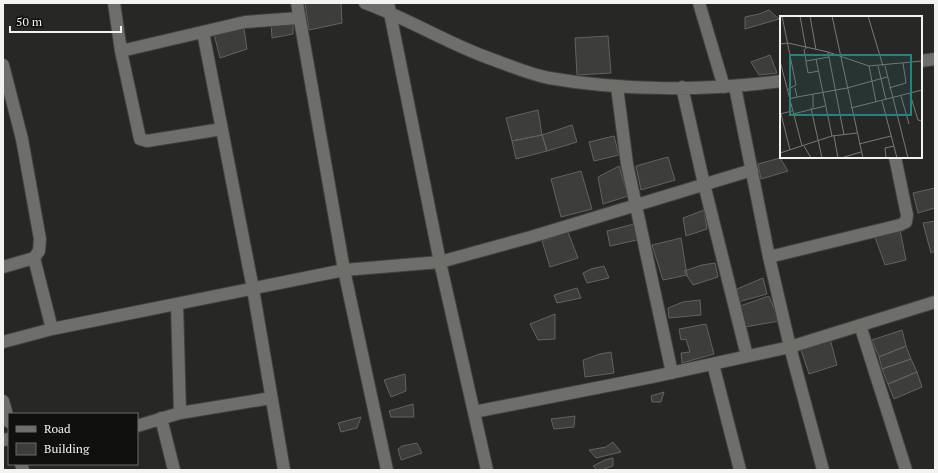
<svg xmlns="http://www.w3.org/2000/svg" width="938" height="473" font-family="'PT Serif',serif">
	<style>
		.building { fill: #3d3d3b; stroke: #62625f }
		.lines { fill: none; stroke-linecap: round; stroke-linejoin: round }
		.street-casing { stroke: #424240; stroke-width: 14 }
		.street { stroke: #6e6e6b; stroke-width: 12 }
		.inset-road { fill: none; stroke: #797977; stroke-width: 1 }
		.view { fill: #26827b; fill-opacity: 0.15; stroke: #26827b; stroke-width: 2 }
		.inset-edge { fill: none; stroke: #f3f3f1; stroke-width: 2 }
	</style>
	<rect width="100%" height="100%" fill="#272725"/>
	<!-- building -->
	<path class="building" d="M305 3H341L342 23 309 30Z
		M769 10 779 19 745 29V17L759 14Z
		M293 18V34L272 38 271 23Z
		M243 22 247 49 220 58 214 34Z
		M608 36 611 73 577 75 575 38Z
		M770 55 777 73 759 75 751 62Z
		M538 110 542 135 512 141 506 118Z
		M572 125 577 142 547 151 542 135Z
		M542 135 547 151 516 159 512 141Z
		M614 136 619 155 594 161 589 142Z
		M668 157 675 180 641 190 636 166Z
		M780 158 788 171 761 179 758 164Z
		M619 166 628 196 603 204 598 177Z
		M581 171 592 209 561 217 551 179Z
		M935 188V208L918 213 913 193Z
		M704 210 707 229 686 236 683 218Z
		M935 221V251L931 253 923 223Z
		M634 224 637 240 610 246 607 231Z
		M900 230 906 260 885 265 875 237Z
		M568 232 578 258 550 267 542 241Z
		M681 238 687 275 663 280 652 245Z
		M715 263 718 277 693 285 684 271 702 265Z
		M604 266 609 278 587 283 583 273 591 269Z
		M763 278 767 294 738 302 737 289Z
		M577 288 581 298 557 303 554 295Z
		M769 296 779 321 745 327 740 306Z
		M700 300 701 315 669 318 668 308 683 302Z
		M555 314V339L538 340 530 324Z
		M706 324 714 354 682 363 681 353 690 352 686 339 681 340 679 329Z
		M902 330 906 346 879 357 872 340Z
		M829 335 837 365 809 374 799 344Z
		M906 346 911 359 882 369 879 357Z
		M611 352 614 373 585 377 583 360 600 354Z
		M911 359 917 372 888 384 882 369Z
		M917 372 922 387 894 399 888 384Z
		M405 374 406 391 391 397 384 380Z
		M664 392 661 402H652L651 396Z
		M413 404 414 417H391L389 411Z
		M575 416 574 427 554 429 551 419Z
		M361 417 357 428 341 432 338 423Z
		M613 442 621 452 596 458 589 450 606 447Z
		M417 443 422 453 401 460 398 449 402 446Z
		M613 458V466L601 470H597L593 466 605 460Z"/>
	<g class="lines">
		<!-- street casing -->
		<g class="street-casing">
			<path id="street" d="M114 3 121 51 140 139 147 141 222 129
				M297 3 344 270 387 470
				M365 3C407 18 445 42 486 57 506 64 528 74 549 78 623 91 707 91 781 81
				M388 3 440 262 487 470
				M699 3 724 87
				M203 32 253 289 284 470
				M121 51 245 22 299 18
				M921 61 935 59
				M3 65 22 139 40 239 39 251 34 258 3 267
				M617 87 627 164 672 373
				M682 87 704 184 747 356
				M735 87 769 257 790 347 823 470
				M769 257 900 225 906 222 907 215 895 157
				M177 304 180 413
				M860 325 906 470
				M52 329 344 270 440 262 531 237 752 170
				M3 342 52 329 34 258
				M713 364 740 470
				M3 401 9 422
				M474 412 652 377 790 347 935 302
				M161 418 174 470
				M137 426 180 413 271 398
				M3 440 9 439
				M21 464 23 470"/>
		</g>
		<!-- street -->
		<use href="#street" class="street"/>
	</g>
	<!-- overview -->
	<g transform="translate(780 16)">
		<rect width="142" height="142" fill="#272725"/>
		<path class="inset-road" d="M2 0 16 69 7 74M20 0 26 33M30 0 36 34M52 0 83 142M88 0 103 50M0 28 8 27 48 36 89 50 142 45M24 33 28 57 39 55M48 36 64 119M36 43 52 120M0 45 22 130M26 45 49 41M89 50 96 86M98 50 106 84M105 50 128 142M109 72 126 67 123 47M33 78V92M130 78 138 104 142 105M121 80 129 108M17 81 67 72 107 61M9 83 17 81 15 72M102 85 117 142M31 92 42 142M71 92 142 74M0 98 12 95M1 98 10 134M13 98 45 90M54 120 58 142M79 128 111 120M24 130 31 142M0 137 52 120 77 117M61 142 81 136M106 142 105 132 114 130"/>
		<path class="view" d="M10 39H131V99H10Z"/>
		<rect width="142" height="142" class="inset-edge"/>
	</g>
	<!-- border -->
	<rect width="938" height="473" fill="none" stroke="#f3f3f1" stroke-width="8"/>
	<!-- legend -->
	<rect x="8" y="413" width="130" height="52" fill="#10100f" stroke="#6b6b69"/>
	<rect x="16" y="426" width="20" height="6" fill="#6e6e6b" stroke="#6b6b69"/>
	<text x="44" y="433" font-size="12" fill="#f3f3f1">Road</text>
	<rect x="16" y="443" width="20" height="12" fill="#3d3d3b" stroke="#6b6b69"/>
	<text x="44" y="453" font-size="12" fill="#f3f3f1">Building</text>
	<!-- scale -->
	<path d="M10 26v6h111v-6" fill="none" stroke="#f3f3f1" stroke-width="2"/>
	<text x="16" y="26" font-size="12" fill="#f3f3f1" stroke="#10100f" stroke-width="3" paint-order="stroke">50 m</text>
</svg>
